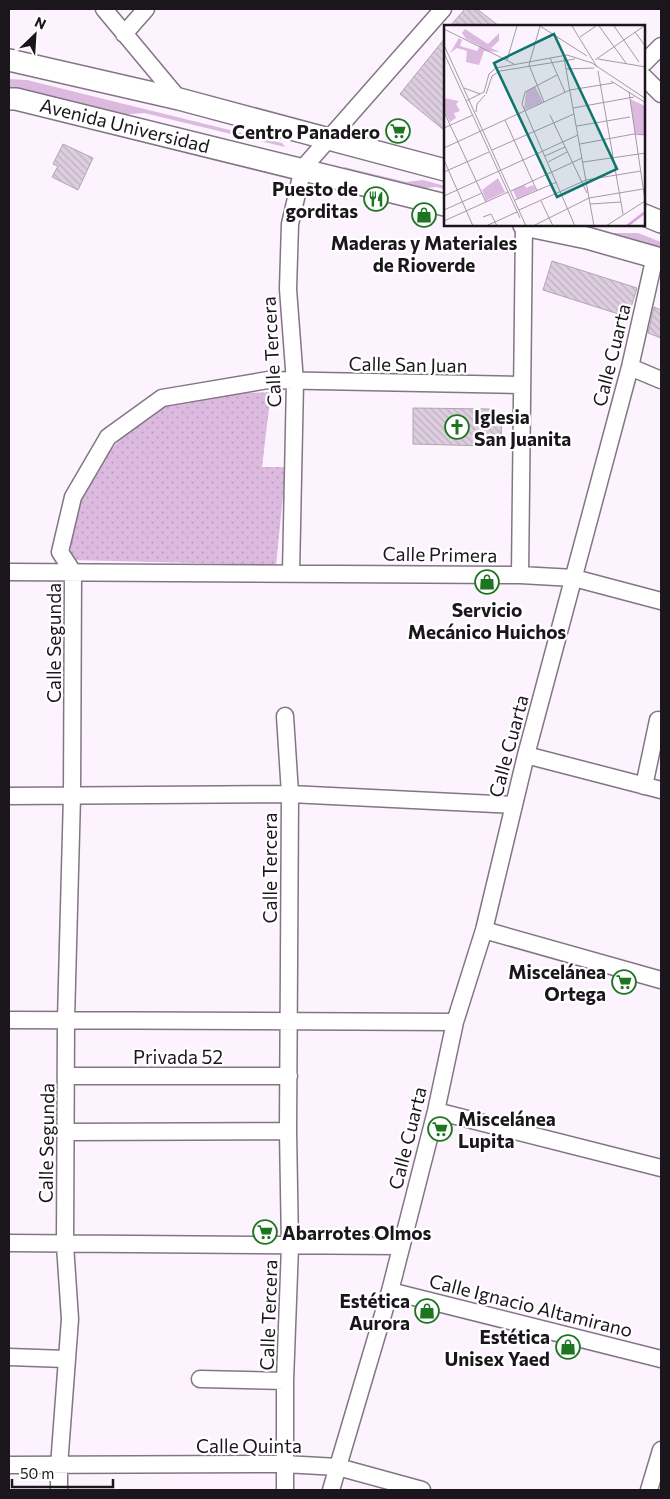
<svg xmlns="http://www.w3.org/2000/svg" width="670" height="1499" font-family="Commissioner,sans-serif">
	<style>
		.grass { fill: url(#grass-dots) }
		.garden { fill: #dcbae0 }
		.building { fill: url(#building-back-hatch); stroke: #b3a4b5 }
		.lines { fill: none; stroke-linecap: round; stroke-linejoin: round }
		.minor-casing { stroke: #837585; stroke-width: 19 }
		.major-casing { stroke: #837585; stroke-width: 24 }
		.minor { stroke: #fff; stroke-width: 16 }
		.major { stroke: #fff; stroke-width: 21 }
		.labels { text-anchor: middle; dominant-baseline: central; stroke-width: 4.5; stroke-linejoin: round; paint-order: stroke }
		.street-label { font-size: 19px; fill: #1b161c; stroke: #fff }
		.poi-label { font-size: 19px; font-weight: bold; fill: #1b161c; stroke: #fff; text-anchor: end }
		.inset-river { fill: none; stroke: #d9a2df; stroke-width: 2.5 }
		.inset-road { fill: none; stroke: #a39ba4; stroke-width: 1 }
		.view { fill: #0f766e; fill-opacity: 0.15; stroke: #0f766e; stroke-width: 2.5 }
		.inset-edge { fill: none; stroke: #1b161c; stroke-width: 2.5 }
	</style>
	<defs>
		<pattern id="grass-dots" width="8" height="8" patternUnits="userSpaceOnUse" patternTransform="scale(1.25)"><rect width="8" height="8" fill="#dcbae0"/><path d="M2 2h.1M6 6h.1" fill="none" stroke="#bc9fc0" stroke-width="1.8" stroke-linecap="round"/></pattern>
		<pattern id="building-back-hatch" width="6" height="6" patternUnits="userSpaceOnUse" patternTransform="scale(1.25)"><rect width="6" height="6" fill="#ddcedf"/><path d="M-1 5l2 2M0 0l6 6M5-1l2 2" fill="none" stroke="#bdb0bf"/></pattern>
	</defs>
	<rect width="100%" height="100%" fill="#fdf3fe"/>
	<!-- grass -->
	<path class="grass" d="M271 392 262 467H286L276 565 71 560C71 553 70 545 71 537 75 488 121 425 165 405 192 392 241 394 271 392Z"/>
	<!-- garden -->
	<path class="garden" d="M9 79 27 80 282 143 285 147 144 113 119 115 23 90 9 89Z
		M344 167 406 182 423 180 445 186V189L436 187 418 189 344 169Z
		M606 233H638L661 242V254Z"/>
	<!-- building -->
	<path class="building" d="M465 9H477L499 26H450Z
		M445 38V131L400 94Z
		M63 144 93 158 78 190 52 177 58 166 53 164Z
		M552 261 637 288 628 317 543 290Z
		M654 307 661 310V338L648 333Z
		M413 408 490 409V416L502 417 501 437H489V446L413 444Z"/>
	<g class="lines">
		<!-- minor casing -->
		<g class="minor-casing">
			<path id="minor" d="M104 9 179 99
				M124 34 146 9
				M644 63 661 46
				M644 77 661 94
				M630 367 661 380
				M9 572 520 575 574 578 661 601
				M291 573 295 382 288 289 290 224 303 168 443 9
				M520 575 524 225
				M526 755 661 790
				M644 786 658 720
				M9 796 290 794 513 805
				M484 930 661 980
				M9 1020 455 1022
				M67 1076H289
				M436 1111 661 1168
				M66 1132 288 1131
				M9 1243 401 1246
				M390 1291 661 1359
				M9 1357 66 1359
				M200 1379 285 1381
				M9 1465 284 1464 338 1467 422 1490
				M59 1490V1466L70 1319 65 1245 66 1020 72 796 73 572 60 552 73 497 108 437 162 398 268 380 521 385
				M285 1490V1381L290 1246 288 1131 290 794 285 716
				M331 1490 390 1291 436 1111 455 1022 484 930 526 755 630 367 655 256
				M649 1490 661 1450"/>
		</g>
		<!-- major casing -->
		<g class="major-casing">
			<path id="major" d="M9 60 179 99 445 170
				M9 99H16L445 205
				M644 215 661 222
				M524 225 587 238 661 259"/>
		</g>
		<!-- minor -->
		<use href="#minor" class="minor"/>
		<!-- major -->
		<use href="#major" class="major"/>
	</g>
	<!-- icons -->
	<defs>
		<g id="supermarket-ring" transform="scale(1.25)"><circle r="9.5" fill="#fff" stroke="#1e7520" stroke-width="1.5"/><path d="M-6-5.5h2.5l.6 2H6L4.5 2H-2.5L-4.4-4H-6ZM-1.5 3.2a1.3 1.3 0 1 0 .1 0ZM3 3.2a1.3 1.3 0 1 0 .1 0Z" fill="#1e7520"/></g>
		<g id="restaurant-ring" transform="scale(1.25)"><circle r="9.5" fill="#fff" stroke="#1e7520" stroke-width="1.5"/><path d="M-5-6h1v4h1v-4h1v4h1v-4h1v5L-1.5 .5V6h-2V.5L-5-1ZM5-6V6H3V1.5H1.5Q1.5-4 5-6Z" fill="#1e7520"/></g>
		<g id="shop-ring" transform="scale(1.25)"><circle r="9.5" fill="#fff" stroke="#1e7520" stroke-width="1.5"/><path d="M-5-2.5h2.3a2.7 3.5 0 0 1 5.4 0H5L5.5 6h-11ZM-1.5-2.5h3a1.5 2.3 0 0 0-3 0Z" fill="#1e7520"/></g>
		<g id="church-ring" transform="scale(1.25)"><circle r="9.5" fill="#fff" stroke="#1e7520" stroke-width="1.5"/><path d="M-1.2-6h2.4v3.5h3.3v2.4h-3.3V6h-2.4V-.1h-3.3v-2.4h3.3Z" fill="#1e7520"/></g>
	</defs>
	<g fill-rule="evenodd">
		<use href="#supermarket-ring" x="398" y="131"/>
		<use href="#restaurant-ring" x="376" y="199"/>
		<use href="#shop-ring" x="424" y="215"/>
		<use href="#church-ring" x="457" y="427"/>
		<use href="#shop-ring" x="487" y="582"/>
		<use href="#supermarket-ring" x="624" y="982"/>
		<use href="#supermarket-ring" x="440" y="1129"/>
		<use href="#supermarket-ring" x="265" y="1232"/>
		<use href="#shop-ring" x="427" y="1311"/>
		<use href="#shop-ring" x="568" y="1347"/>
	</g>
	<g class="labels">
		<!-- street labels -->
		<g class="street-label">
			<text transform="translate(125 125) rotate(14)">Avenida Universidad</text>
			<text transform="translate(271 352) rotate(-93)">Calle Tercera</text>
			<text transform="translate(611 355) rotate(-76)">Calle Cuarta</text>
			<text transform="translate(408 364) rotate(1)">Calle San Juan</text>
			<text transform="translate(440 554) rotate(1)">Calle Primera</text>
			<text transform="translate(53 643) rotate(-90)">Calle Segunda</text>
			<text transform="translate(508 746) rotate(-75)">Calle Cuarta</text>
			<text transform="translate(269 868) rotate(-90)">Calle Tercera</text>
			<text x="178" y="1056">Privada 52</text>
			<text transform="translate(407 1138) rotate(-76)">Calle Cuarta</text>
			<text transform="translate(46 1143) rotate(-89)">Calle Segunda</text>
			<text transform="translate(531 1305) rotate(14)">Calle Ignacio Altamirano</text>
			<text transform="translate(268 1315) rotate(-88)">Calle Tercera</text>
			<text x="249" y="1445">Calle Quinta</text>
		</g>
		<!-- poi labels -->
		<g class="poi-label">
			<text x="380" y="131">Centro Panadero</text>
			<text x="358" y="188">Puesto de<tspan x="358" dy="22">gorditas</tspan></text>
			<text x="424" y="242" text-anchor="middle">Maderas y Materiales<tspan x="424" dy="22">de Rioverde</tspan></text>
			<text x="474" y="416" text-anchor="start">Iglesia<tspan x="474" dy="22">San Juanita</tspan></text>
			<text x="487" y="609" text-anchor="middle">Servicio<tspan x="487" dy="22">Mecánico Huichos</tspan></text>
			<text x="606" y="971">Miscelánea<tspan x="606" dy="22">Ortega</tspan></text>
			<text x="458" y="1118" text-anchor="start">Miscelánea<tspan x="458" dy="22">Lupita</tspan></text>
			<text x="282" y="1232" text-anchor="start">Abarrotes Olmos</text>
			<text x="410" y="1300">Estética<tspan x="410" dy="22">Aurora</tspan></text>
			<text x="550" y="1336">Estética<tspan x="550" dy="22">Unisex Yaed</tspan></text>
		</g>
	</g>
	<!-- overview -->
	<g transform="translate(444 25)">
		<rect width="201" height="201" fill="#fdf3fe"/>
		<path d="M91 61 99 77 80 85 82 67ZM186 74 201 81V110L191 108ZM54 153 61 167 42 176 38 165ZM81 160 82 163 89 160 92 165 73 174 69 165Z" fill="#dcbae0"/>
		<path d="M21 4 44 19 55 8V16L47 23 56 27 40 26 35 40 22 37 23 26 13 23 6 28 15 13 18 15 16 21 33 26 36 21 22 14 18 8ZM0 73 15 76 12 79 16 86 10 88 12 93 6 97 0 86Z" fill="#dcbae0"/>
		<path class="inset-river" d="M183 201 200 188"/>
		<path class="inset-road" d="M96 1 85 40 100 77M96 1 143 31M128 1 153 42M155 1 182 38M170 1 195 37M0 4 70 39M191 7 202 22M136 12 152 1M0 20 82 201M0 28 76 193M106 33 121 67M120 33 150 201M154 34 202 42M63 35 73 1M151 35 200 1M122 44 150 43M154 46 179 189M113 50 81 67 78 79 131 201M167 56 202 78M20 63 36 69M185 67 202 182M42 69 48 51 56 46 131 34M22 76 40 67 45 49 52 43 123 30 148 38 202 74M129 83 190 72M32 87 33 79 41 70M1 89 42 177M106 90 143 168M61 95 93 166M133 101 186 92M0 103 29 90M136 119 190 109 202 110M0 123 126 65 169 58M48 125 130 89M101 131 121 122M0 135 29 201M104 137 123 127M139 137 202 128M0 147 45 127M67 166 138 133M0 171 134 110M71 175 113 157M97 176 109 201M146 179 177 177M0 185 38 168M75 185 142 155 197 146M39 192 47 189 53 201M0 196 64 167M42 201 73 187M89 201 145 173 199 164M162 201 201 176"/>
		<path class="view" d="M110 9 173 144 113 172 50 38Z"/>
		<rect width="201" height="201" class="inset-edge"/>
	</g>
	<!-- border -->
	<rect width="670" height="1499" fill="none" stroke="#1b161c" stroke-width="20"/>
	<!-- north arrow -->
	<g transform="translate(35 35) rotate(25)" stroke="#ffffff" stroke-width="4" paint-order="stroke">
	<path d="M0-4L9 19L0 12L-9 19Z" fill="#1b161c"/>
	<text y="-8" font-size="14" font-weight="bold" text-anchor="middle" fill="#1b161c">N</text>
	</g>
	<!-- scale -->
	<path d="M12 1479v8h101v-8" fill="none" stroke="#1b161c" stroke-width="2.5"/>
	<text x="20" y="1479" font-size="15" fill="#1b161c" stroke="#ffffff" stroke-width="4" paint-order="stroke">50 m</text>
</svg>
